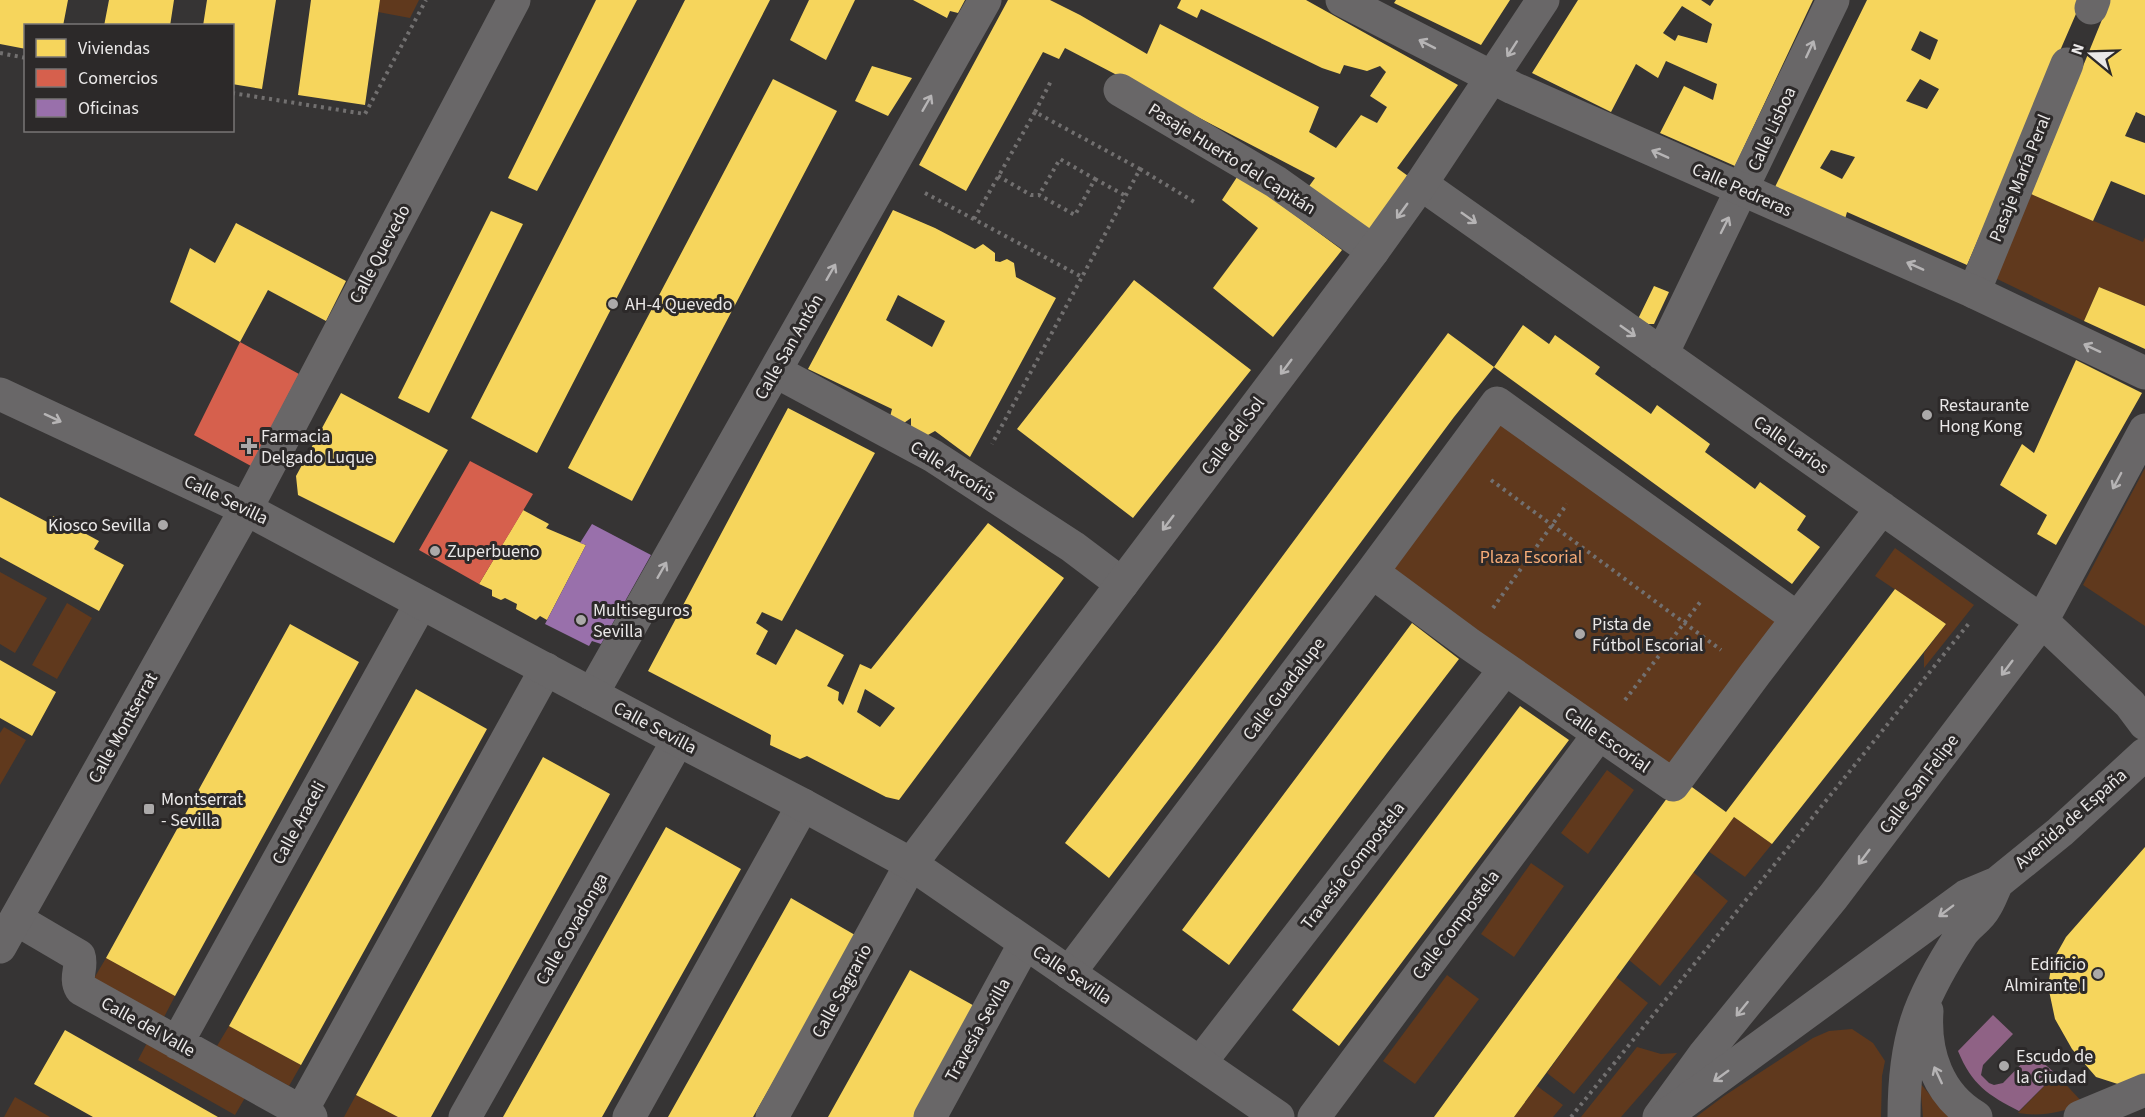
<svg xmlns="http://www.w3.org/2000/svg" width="2145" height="1117" font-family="'Source Sans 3',sans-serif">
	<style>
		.green { fill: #60391d }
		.water { fill: #8f6285 }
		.homes { fill: #f6d55c; fill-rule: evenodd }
		.shops { fill: #d6604d }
		.offices { fill: #9970ab }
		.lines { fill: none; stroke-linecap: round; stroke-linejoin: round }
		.path { stroke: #727070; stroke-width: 4; stroke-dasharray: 3 4.5; stroke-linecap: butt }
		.street { stroke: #696768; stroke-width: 33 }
		.secondary { stroke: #696768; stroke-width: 33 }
		.oneway { stroke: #b6b4b5 }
		.poi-dot { fill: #aba9a9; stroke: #2c2929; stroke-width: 2 }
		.labels { text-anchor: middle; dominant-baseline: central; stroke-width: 6; stroke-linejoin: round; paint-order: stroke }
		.street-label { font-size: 18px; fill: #eae8e8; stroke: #2c2929 }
		.poi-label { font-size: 18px; fill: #eae8e8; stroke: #2c2929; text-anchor: start }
		.park-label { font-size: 18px; fill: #f7ac77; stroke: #2c2929 }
	</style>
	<rect width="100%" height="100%" fill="#363434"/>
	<!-- green -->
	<path class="green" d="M380 0H419L410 18 378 12Z
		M2031 194 2143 242 2145 237V306L2099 287 2084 321 1995 278Z
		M1497 403 1797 618 1673 785 1372 572Z
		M2145 468V626L2083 585Z
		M1895 548 1974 605 1924 668V653L1946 624 1875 576Z
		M0 572 47 598 15 653 0 644Z
		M67 603 92 618 57 679 32 665Z
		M4 727 26 740 0 785V733Z
		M1607 770 1634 790 1588 854 1561 833Z
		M1734 817 1772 844 1745 877 1708 851Z
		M1531 863 1564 886 1514 957 1481 934Z
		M1693 872 1728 901 1660 986 1629 960Z
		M106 958 175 996 163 1019 93 980Z
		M1447 975 1479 999 1415 1084 1383 1061Z
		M1616 977 1648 1003 1574 1094 1547 1073Z
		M229 1026 301 1065 289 1086 217 1046Z
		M1852 1029 1873 1043 1885 1061 1882 1076 1881 1117H1696L1724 1096 1813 1038 1829 1031Z
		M148 1041 246 1096 235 1115 138 1060Z
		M1637 1047 1661 1054 1677 1053 1621 1117H1581Z
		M2056 1074 2084 1104C2061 1112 2042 1117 2018 1113Z
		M1920 1083 1936 1102 1951 1117H1923Z
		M1537 1086 1563 1105 1553 1117H1514Z
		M356 1095 398 1117H344Z
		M15 1097 50 1117H4Z"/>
	<!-- water -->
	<path class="water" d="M1993 1015 2013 1034 1983 1065 1981 1075 1989 1083 1994 1085 2003 1083 2032 1053 2056 1074 2019 1111C1988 1095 1972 1085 1958 1051Z"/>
	<!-- homes -->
	<path class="homes" d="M0 0H68L63 26H26V49L0 44Z
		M109 0H174L170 26H104Z
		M207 0H276L262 89 232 84V26H203Z
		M311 0H380L365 105 298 95Z
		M596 0H637L537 191 508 178Z
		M685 0H770L537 453 471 418Z
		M809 0H855L826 60 790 40Z
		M913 0H965L958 13 950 11 947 18Z
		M1008 0H1050L1080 15 1147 54 1160 24 1319 107 1309 132 1336 148 1361 115 1377 123 1387 107 1370 96 1386 72 1380 66 1367 71 1344 65 1340 74 1322 68 1201 9 1197 18 1177 8 1181 0H1306L1458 85 1397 168 1408 176 1368 234 1307 189 1315 178 1065 48 1059 59 1043 52 966 191 919 165Z
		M1396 0H1510L1481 45 1394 3Z
		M1578 0H1701L1710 6 1714 0H1813L1735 166 1660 133 1684 86 1713 100 1717 84 1666 61 1658 78 1636 64 1611 112 1532 73ZM1682 6 1712 24 1707 43 1678 35 1675 41 1663 33Z
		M1867 0H2082L1967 265 1847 212 1845 219 1775 187ZM1920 31 1938 40 1930 60 1911 50ZM1920 79 1939 89 1927 109 1906 101ZM1831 150 1855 157 1842 179 1820 168Z
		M2110 0H2145V116L2136 112 2125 136 2145 143V195L2111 181 2093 221 2031 194Z
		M872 66 912 78 888 116 855 101Z
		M773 79 837 111 632 501 568 468Z
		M1239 174 1342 250 1273 337 1213 288 1258 228 1222 200Z
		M893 210 935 228 975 249 983 244 995 253V261L1000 262 1007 259 1014 263 1016 277 1056 298 970 457 935 431 919 440 911 434V418L901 425 890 417 892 409 808 369ZM898 295 945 321 932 347 886 320Z
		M491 211 523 224 429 413 398 398Z
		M236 223 346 281 326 321 268 290 240 342 170 302 190 248 215 263Z
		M1134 280 1251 370 1133 518 1017 429Z
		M1654 286 1669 292 1654 324H1648L1638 319Z
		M2099 287 2145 306V349L2084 321Z
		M1523 325 1549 344 1555 335 1600 367 1595 374 1651 414 1657 405 1710 444 1705 452 1755 489 1760 482 1806 516 1797 530 1820 547 1792 584 1494 367Z
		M1448 333 1494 367 1454 417 1193 768 1109 878 1065 843 1218 643Z
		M2076 360 2142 393 2056 545 2037 534 2047 515 2000 485 2022 444 2034 453Z
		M341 393 448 450 394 543 298 495 296 476Z
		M788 408 875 453 782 621 762 612 756 623 768 631 756 654 776 665 796 629 844 655 827 686 839 692 838 700 843 705 860 664 871 669 988 523 1064 578 899 800 886 797 807 756 800 759 770 745 771 735 648 671ZM865 689 895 708 880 727 857 712Z
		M0 497 49 523 53 516 99 541 94 549 124 565 99 611 0 557Z
		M523 510 549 524 546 528 586 545 547 620 540 616 536 620 516 609 517 604 505 598 501 600 492 596V590L479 584Z
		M1895 589 1946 624 1772 844 1734 817 1514 1117H1434L1681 779 1726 812Z
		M1412 623 1459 659 1387 753 1229 965 1182 930Z
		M290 624 359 662 175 996 106 958Z
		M0 660 56 692 32 736 0 718Z
		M416 689 487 729 301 1065 229 1026Z
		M1520 706 1569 740 1339 1046 1292 1010Z
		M543 757 610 794 431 1117H398L356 1095Z
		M666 827 741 869 602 1117H503Z
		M2145 847V1078L2124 1086 2096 1077 2072 1049 2055 1019 2048 986 2052 962 2066 937Z
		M791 898 855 935 826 989 753 1117H668Z
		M910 970 978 1008 917 1117H828Z
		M65 1030 125 1064 218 1117H93L34 1084Z"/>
	<!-- shops -->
	<path class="shops" d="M240 342 299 374 251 466 194 435Z
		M470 461 533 494 479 584 419 550Z"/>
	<!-- offices -->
	<path class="offices" d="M592 524 651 555 601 644 592 641 589 646 545 624 586 545 580 543Z"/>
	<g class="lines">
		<!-- path -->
		<path class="path" d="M0 53 26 58
			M232 93 365 114 426 0
			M1035 112 1051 81
			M1140 169 1196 203
			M998 176 1031 195H1039L1075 215 1095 179 1060 159 1039 195
			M1095 179 1126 196
			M925 193 1082 277 992 444
			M974 219 1035 112 1140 169 1082 277
			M1491 480 1721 650
			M1493 608 1567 504
			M1625 700 1701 601
			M1571 1117 1970 622"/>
		<!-- street -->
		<path class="street" d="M2091 8 2094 0
			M1120 90 1276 182 1373 251
			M1421 184 2042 621 2130 704 2145 724
			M1974 292 2067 64
			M1662 354 1833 0
			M775 371 933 456 1073 547 1122 584
			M1372 572 1468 643 1673 785 1755 674 1882 508
			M592 694 985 0
			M16 919 79 956C83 967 74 977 81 989L311 1117
			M1069 973 1372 572 1497 403 1797 618
			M177 1043 421 603
			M1200 1063 1505 669
			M301 1112 546 669
			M465 1117 678 740
			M629 1117 803 805
			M772 1117 911 864
			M930 1117 1025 943
			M1314 1117 1599 734
			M1659 1117 1704 1055 1833 897 2042 621 2145 430"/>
		<!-- secondary -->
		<path class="secondary" d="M1342 0 1513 88 1974 292 2145 373
			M0 394 246 509 678 740 803 805 911 864 1278 1117
			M911 864 1373 251 1421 184 1543 0
			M0 947 246 509 514 0
			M1927 1011C1924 1053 1938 1095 1976 1117
			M1664 1117 1966 896 1997 883 2060 832 2145 754
			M1904 1117C1904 1039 1918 1001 1961 935 1967 925 1979 919 1985 908 1990 901 1993 891 1997 883
			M2080 1117 2145 1090"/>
	</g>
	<!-- one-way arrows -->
	<defs><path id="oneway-shaft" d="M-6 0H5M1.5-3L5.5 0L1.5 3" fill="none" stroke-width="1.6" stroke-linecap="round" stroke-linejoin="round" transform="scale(1.5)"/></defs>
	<g class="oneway">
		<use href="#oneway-shaft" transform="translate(1427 44) rotate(-153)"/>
		<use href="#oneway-shaft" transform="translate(1512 49) rotate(123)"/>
		<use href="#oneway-shaft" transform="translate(1810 49) rotate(-65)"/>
		<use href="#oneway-shaft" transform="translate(927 103) rotate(-60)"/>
		<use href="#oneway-shaft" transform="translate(1660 154) rotate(-156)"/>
		<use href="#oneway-shaft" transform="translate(1402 211) rotate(126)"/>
		<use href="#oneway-shaft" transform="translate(1469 218) rotate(35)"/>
		<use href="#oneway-shaft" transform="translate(1725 225) rotate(-63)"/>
		<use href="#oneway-shaft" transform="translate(1915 266) rotate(-156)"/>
		<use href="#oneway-shaft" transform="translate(831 272) rotate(-60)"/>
		<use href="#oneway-shaft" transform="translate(1628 331) rotate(35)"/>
		<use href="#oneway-shaft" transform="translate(2092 348) rotate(-155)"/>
		<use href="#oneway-shaft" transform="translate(1286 367) rotate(127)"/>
		<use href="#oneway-shaft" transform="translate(53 418) rotate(25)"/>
		<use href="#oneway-shaft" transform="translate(2117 481) rotate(118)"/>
		<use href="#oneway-shaft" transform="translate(1168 523) rotate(127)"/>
		<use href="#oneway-shaft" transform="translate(662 570) rotate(-60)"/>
		<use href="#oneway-shaft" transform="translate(2007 668) rotate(127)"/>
		<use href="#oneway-shaft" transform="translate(1864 857) rotate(127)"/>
		<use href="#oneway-shaft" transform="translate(1946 911) rotate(143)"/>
		<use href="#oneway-shaft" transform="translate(1742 1009) rotate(129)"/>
		<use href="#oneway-shaft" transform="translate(1938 1075) rotate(-115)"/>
		<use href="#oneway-shaft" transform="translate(1721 1076) rotate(144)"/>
	</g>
	<!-- markers -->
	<g class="poi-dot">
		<circle cx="613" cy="304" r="6"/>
		<circle cx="1927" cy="415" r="6"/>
		<path d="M246 437h6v6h6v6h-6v6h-6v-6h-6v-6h6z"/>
		<circle cx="163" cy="525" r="6"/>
		<circle cx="435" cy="551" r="6"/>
		<circle cx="581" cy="620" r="6"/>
		<circle cx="1580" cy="634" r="6"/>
		<rect x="143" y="803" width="12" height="12" rx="3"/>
		<circle cx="2098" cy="974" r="6"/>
		<circle cx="2004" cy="1066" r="6"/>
	</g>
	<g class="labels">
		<!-- street labels -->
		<g class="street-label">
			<text transform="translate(1772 129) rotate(-65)">Calle Lisboa</text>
			<text transform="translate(1232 159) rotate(32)">Pasaje Huerto del Capitán</text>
			<text transform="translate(2020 178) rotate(-68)">Pasaje María Peral</text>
			<text transform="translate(1742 190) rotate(24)">Calle Pedreras</text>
			<text transform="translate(380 254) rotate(-62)">Calle Quevedo</text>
			<text transform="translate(789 347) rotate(-60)">Calle San Antón</text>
			<text transform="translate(1233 436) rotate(-53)">Calle del Sol</text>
			<text transform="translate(1791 445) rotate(35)">Calle Larios</text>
			<text transform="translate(953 471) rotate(32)">Calle Arcoíris</text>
			<text transform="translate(226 500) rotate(26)">Calle Sevilla</text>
			<text transform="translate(1284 689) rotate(-53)">Calle Guadalupe</text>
			<text transform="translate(123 728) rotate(-61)">Calle Montserrat</text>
			<text transform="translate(655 728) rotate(28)">Calle Sevilla</text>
			<text transform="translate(1607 740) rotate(35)">Calle Escorial</text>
			<text transform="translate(1919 784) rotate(-53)">Calle San Felipe</text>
			<text transform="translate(2071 819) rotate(-41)">Avenida de España</text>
			<text transform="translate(299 823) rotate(-61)">Calle Araceli</text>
			<text transform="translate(1353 866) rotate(-52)">Travesía Compostela</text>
			<text transform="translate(1456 925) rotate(-53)">Calle Compostela</text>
			<text transform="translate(572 929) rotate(-60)">Calle Covadonga</text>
			<text transform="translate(1072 975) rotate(34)">Calle Sevilla</text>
			<text transform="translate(842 991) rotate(-61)">Calle Sagrario</text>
			<text transform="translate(148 1027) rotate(29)">Calle del Valle</text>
			<text transform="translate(978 1030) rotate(-61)">Travesía Sevilla</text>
		</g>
		<!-- poi labels -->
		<g class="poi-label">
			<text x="625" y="304">AH-4 Quevedo</text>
			<text x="1939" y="405">Restaurante<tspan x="1939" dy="21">Hong Kong</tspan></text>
			<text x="261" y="436">Farmacia<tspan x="261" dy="21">Delgado Luque</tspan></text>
			<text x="151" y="525" text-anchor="end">Kiosco Sevilla</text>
			<text x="447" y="551">Zuperbueno</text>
			<text x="593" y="610">Multiseguros<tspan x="593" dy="21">Sevilla</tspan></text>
			<text x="1592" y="624">Pista de<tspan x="1592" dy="21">Fútbol Escorial</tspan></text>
			<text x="161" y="799">Montserrat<tspan x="161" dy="21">- Sevilla</tspan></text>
			<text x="2086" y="964" text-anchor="end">Edificio<tspan x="2086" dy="21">Almirante I</tspan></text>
			<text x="2016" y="1056">Escudo de<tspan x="2016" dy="21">la Ciudad</tspan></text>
		</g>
		<!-- park labels -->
		<g class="park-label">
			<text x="1531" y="557">Plaza Escorial</text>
		</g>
	</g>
	<!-- legend -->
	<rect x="24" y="24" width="210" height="108" fill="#2c2929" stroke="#787575" stroke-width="1.5"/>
	<rect x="36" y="39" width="30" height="18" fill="#f6d55c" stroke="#787575" stroke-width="1.5"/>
	<text x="78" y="54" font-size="18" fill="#eae8e8">Viviendas</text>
	<rect x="36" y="69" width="30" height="18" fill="#d6604d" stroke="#787575" stroke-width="1.5"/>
	<text x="78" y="84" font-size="18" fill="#eae8e8">Comercios</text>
	<rect x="36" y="99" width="30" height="18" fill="#9970ab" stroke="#787575" stroke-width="1.5"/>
	<text x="78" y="114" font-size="18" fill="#eae8e8">Oficinas</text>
	<!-- north arrow -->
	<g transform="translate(2091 54) rotate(289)" stroke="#2c2929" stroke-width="4.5" paint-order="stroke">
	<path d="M0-4.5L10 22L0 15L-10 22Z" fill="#eae8e8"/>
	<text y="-9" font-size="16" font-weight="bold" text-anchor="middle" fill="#eae8e8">N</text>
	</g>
</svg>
